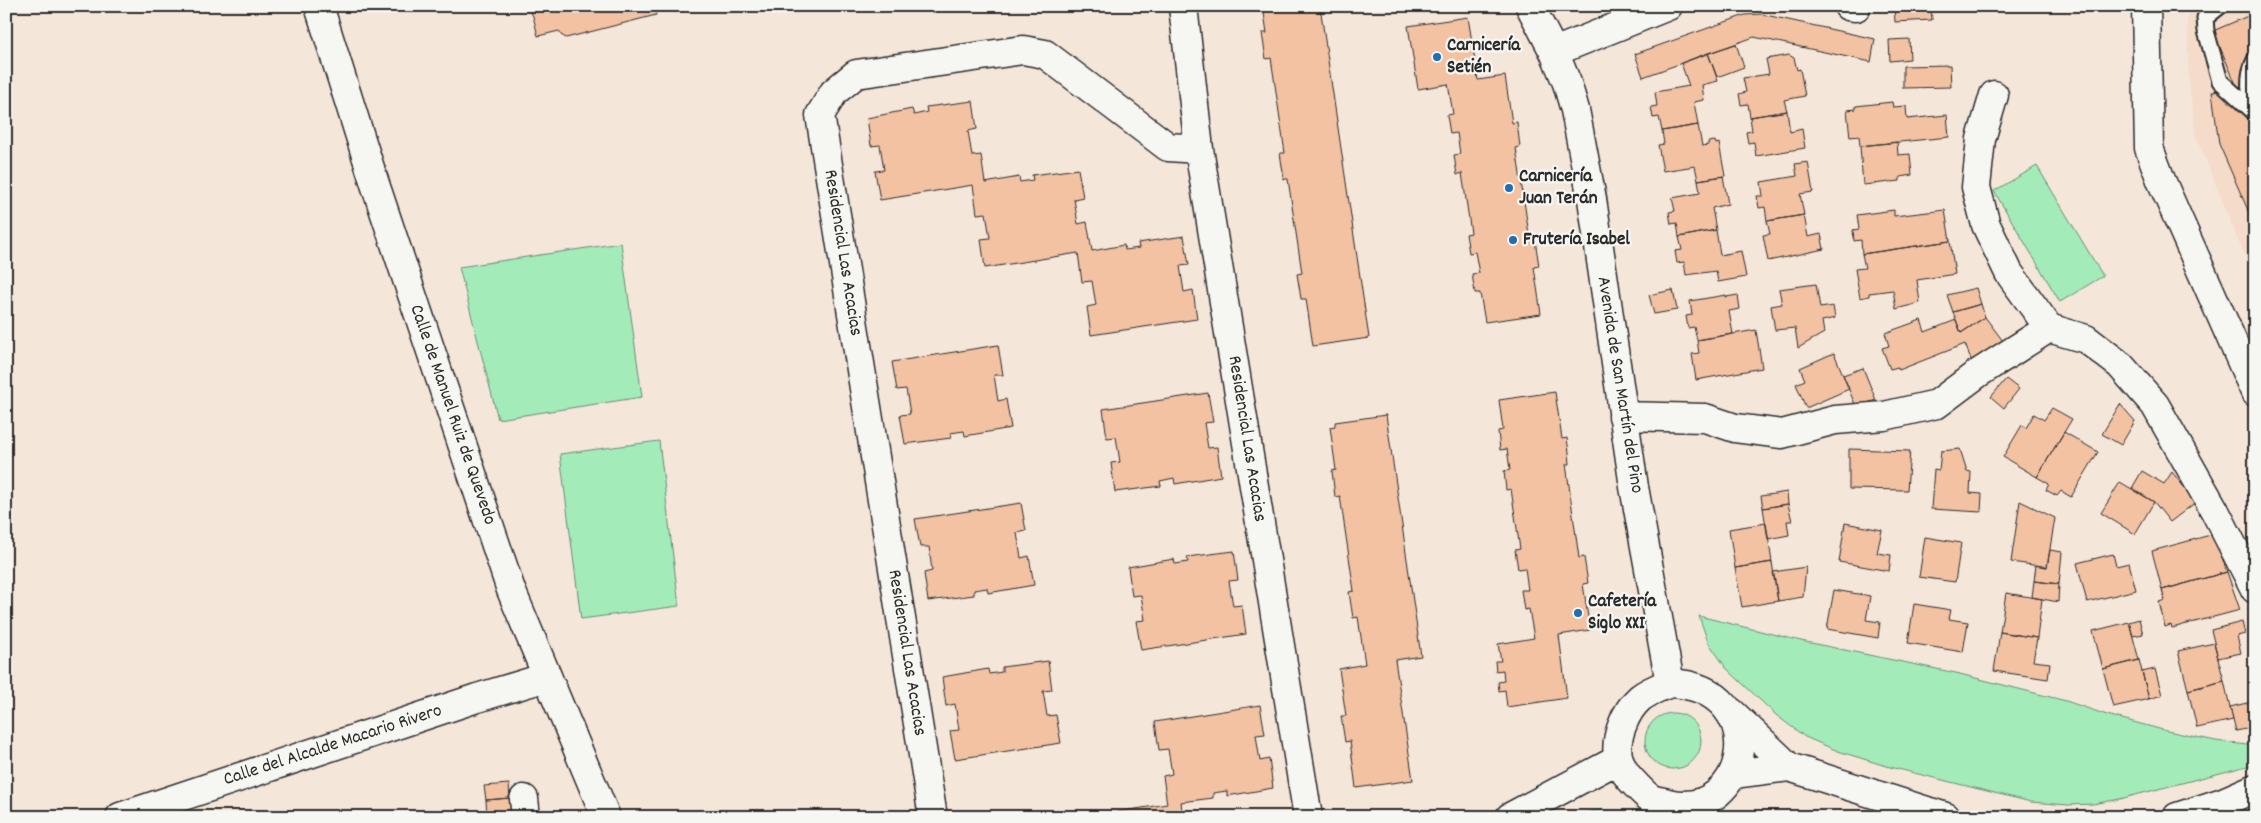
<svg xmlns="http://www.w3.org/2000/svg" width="2261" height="823" font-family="Dekko,sans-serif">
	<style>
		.built { fill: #f4dbca }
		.green { fill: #a3ecba; stroke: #678c72 }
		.building { fill: #f3c2a3; stroke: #2b2b2b }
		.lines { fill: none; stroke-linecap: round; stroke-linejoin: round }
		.service-casing { stroke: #2b2b2b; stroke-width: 19 }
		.minor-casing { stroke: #2b2b2b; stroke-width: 31 }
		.secondary-casing { stroke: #2b2b2b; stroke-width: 31 }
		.service { stroke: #f6f6f2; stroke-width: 15 }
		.minor { stroke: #f6f6f2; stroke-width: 28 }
		.secondary { stroke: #f6f6f2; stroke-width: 28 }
		.poi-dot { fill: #1f6fb2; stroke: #f6f6f2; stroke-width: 2 }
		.labels { text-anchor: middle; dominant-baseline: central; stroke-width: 4.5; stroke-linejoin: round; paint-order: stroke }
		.poi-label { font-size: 19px; font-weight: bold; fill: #2b2b2b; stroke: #f6f6f2; text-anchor: start }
		.street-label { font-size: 19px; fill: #2b2b2b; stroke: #f6f6f2 }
	</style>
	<rect width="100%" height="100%" fill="#f5e6da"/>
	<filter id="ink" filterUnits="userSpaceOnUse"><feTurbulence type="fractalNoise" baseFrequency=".02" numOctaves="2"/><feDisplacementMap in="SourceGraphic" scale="10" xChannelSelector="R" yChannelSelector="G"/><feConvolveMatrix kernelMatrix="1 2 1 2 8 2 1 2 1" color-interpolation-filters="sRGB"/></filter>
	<g filter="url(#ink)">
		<!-- built -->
		<path class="built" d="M2187 6H2255V281L2196 136 2189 81Z"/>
		<!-- green -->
		<path class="green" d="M2037 166 2103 276 2060 302 1994 191Z
			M621 243 642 397 498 419 459 267Z
			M659 441 679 606 581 619 560 454Z
			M1699 616 1801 641 1956 673 2066 701 2107 715 2167 731 2216 741 2255 746V764L2120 799 2093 804 2068 805 2031 802 1886 766 1838 751 1805 737 1776 715 1727 669 1708 642Z
			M1645 741a28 28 0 1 1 56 0a28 28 0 1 1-56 0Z
			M1603 810 1614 813 1619 817H1582L1593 811Z"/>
		<!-- building -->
		<path class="building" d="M527 6H654L656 15 566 38 561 35 559 31 538 36 533 16Z
			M1263 6H1320L1369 338 1313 346 1306 299H1301L1299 286 1297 274 1302 273 1288 179H1284L1280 153H1285L1271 58 1266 59 1262 33H1267Z
			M1894 6H1931L1932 20 1895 22Z
			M2255 13V226L2219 144 2212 92 2235 82 2213 31Z
			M1761 14 1875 39 1871 62 1754 37 1643 77 1635 54 1745 15Z
			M1468 17 1478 80 1505 76 1512 123 1517 122 1520 147 1516 148 1530 241 1535 240 1539 266 1534 267 1541 314 1485 322 1480 293H1475L1472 274 1479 273 1475 252 1469 253 1466 234 1471 233 1462 173 1457 175 1454 155 1460 154 1457 133 1450 134 1447 115 1453 114 1448 84 1418 89 1408 26Z
			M1909 39 1910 59 1890 61 1889 40Z
			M1736 44 1744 67 1717 77 1708 53Z
			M1708 53 1718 81 1702 85 1704 100 1694 102 1698 125 1662 131 1659 117 1653 118 1651 107 1657 106 1655 92 1689 86 1681 63Z
			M1789 55 1794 58 1797 70 1800 69 1805 96 1784 100 1787 111 1750 117 1748 104 1741 105 1739 94 1746 92 1743 78 1769 74 1766 59Z
			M1950 65 1951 87 1903 88V66Z
			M973 101 977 129 968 131 972 156 981 155 985 183 1019 177 1020 182 1033 180 1032 175 1078 169 1083 197 1074 199 1078 224 1087 222 1092 251 1124 245 1125 250 1139 248 1138 243 1184 236 1189 265 1180 266 1184 292 1193 290 1197 319 1091 335 1087 307 1096 305 1092 281 1082 282 1078 253 985 268 981 239 990 238 986 213 977 214 973 185 880 200 875 171 884 170 880 145 871 146 867 118 912 109 914 115 927 112 926 107Z
			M1892 102 1893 107 1906 106 1907 119 1947 115 1949 137 1860 146 1859 136 1850 137 1847 110 1856 109V106Z
			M1787 111 1790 132 1802 129 1805 148 1756 156 1754 142 1748 143 1746 132 1752 131 1750 117Z
			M1698 125 1702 146 1708 145V142L1715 141 1716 144 1719 143 1725 176 1698 180 1695 166 1663 171 1658 145 1664 144 1662 131Z
			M1897 142 1898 155 1910 154 1912 175 1900 177V181L1863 185 1860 146Z
			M1808 162 1813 192 1800 194 1804 215 1767 221 1765 207 1759 208 1757 196H1763L1761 182 1797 176 1795 164Z
			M1723 176 1728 204 1712 208 1716 230 1679 237 1677 223 1671 224 1669 212 1675 211 1672 198 1700 193 1698 180Z
			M1894 210V216L1945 210 1950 241 1862 254 1861 240 1854 241 1853 230 1859 229 1857 215Z
			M1804 215 1808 237 1821 234 1824 249 1768 261 1763 235 1770 234 1767 221Z
			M1716 230 1720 255 1741 251 1746 277 1718 282 1716 271 1686 275 1684 262 1677 263 1675 251 1682 250 1679 237Z
			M1950 241 1955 274 1917 280 1920 303 1896 309 1893 290 1869 293V296L1860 298 1855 269 1865 268 1862 254Z
			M1816 284 1820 308 1833 306 1835 318 1822 321 1824 333 1798 348 1795 328 1775 330 1771 306 1782 304 1779 289Z
			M1976 288 1981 304 1953 312 1947 295Z
			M1673 290 1677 310 1654 314 1649 295Z
			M1726 295V297L1738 295 1740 309 1729 311 1733 334 1697 340 1694 327 1688 328 1686 316 1692 315 1690 301Z
			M1981 304 1985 317 1961 333 1953 312Z
			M1985 317 2003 341 1972 362 1965 344 1899 370 1898 367 1890 369 1882 348 1889 346 1885 333 1921 320 1925 332 1956 320 1961 333Z
			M1756 330 1762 368 1696 380 1692 354 1699 353 1697 340Z
			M998 345 1003 375H994L998 401 1006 399 1011 428 965 436 964 431 950 433 951 438 905 444 900 415 910 414 906 389 897 390 892 362Z
			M1834 353 1849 389 1806 408 1796 384 1805 380 1800 368Z
			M1863 368 1876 400 1856 407 1843 375Z
			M2006 379 2019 389 2004 408 1991 397Z
			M1555 392 1562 439 1567 438 1569 452 1570 464H1566L1579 558 1584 557 1588 583 1583 584 1590 630 1559 635 1567 698 1507 707 1505 690 1499 691 1498 682 1504 681 1503 670 1496 671 1495 661H1501L1498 644 1534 638 1529 609 1524 610 1521 590H1528L1525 568 1518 569 1515 550 1520 549 1511 489 1506 490 1504 471 1510 470 1507 449 1500 450 1498 431 1503 430 1499 400Z
			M1208 393 1213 422 1204 423 1208 448 1217 447 1221 476 1175 484 1174 478 1160 481 1161 486 1115 492 1111 463 1120 462 1116 437 1107 438 1103 409Z
			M2120 404 2135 421 2121 445 2102 434Z
			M2052 408 2072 419 2037 477 2003 457 2022 425 2026 428 2034 414 2044 420Z
			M1386 415 1421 656 1395 660 1413 780 1356 788 1350 741 1345 742 1341 716H1346L1339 669 1365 664 1358 617 1353 618 1349 592 1354 591 1340 496 1335 497 1332 471 1336 470 1330 427 1335 426V422Z
			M2064 432 2098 452 2071 497 2061 491 2057 496 2046 490 2049 484 2037 477Z
			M1849 449 1910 451 1907 490 1849 489Z
			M1960 449 1967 471 1971 472 1970 493 1982 494 1981 512 1931 509 1934 469 1939 470 1941 451Z
			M2142 471 2164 484 2172 472 2196 502 2170 522 2154 502 2132 488Z
			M2120 482 2154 502 2135 534 2101 513Z
			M1787 492 1788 504 1763 508 1761 496Z
			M2020 501 2055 518 2047 567 2011 562Z
			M1021 503 1026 531 1017 533 1021 558 1029 556 1034 585 988 593 987 588 974 590V595L928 601 924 573 932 571 929 547H920L915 519Z
			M1788 504 1792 521H1787L1789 535 1768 539 1763 508Z
			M1766 523 1772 562 1735 568 1729 529Z
			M1845 523 1882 530 1877 553 1891 555 1889 571 1839 562Z
			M2214 534 2227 572 2162 590 2152 551Z
			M1925 537 1961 543 1955 582 1919 577Z
			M2050 550 2062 552 2059 584 2034 581 2036 565 2047 567Z
			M1234 551 1238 580 1229 581 1233 606 1242 605 1246 634 1141 650 1136 621 1145 620 1141 595 1132 596 1128 567 1174 559 1175 564 1188 562 1187 557Z
			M2113 554 2116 566 2129 563 2136 590 2087 602 2077 563Z
			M1772 562 1778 601 1742 607 1735 568Z
			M1806 567 1803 597 1778 601 1773 572Z
			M2227 572 2240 610 2172 628 2171 625 2165 627 2159 602 2165 600 2162 590Z
			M2034 581 2059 584 2058 602 2032 597Z
			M1834 590 1870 596 1866 620 1880 622 1878 638 1827 629Z
			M2006 593 2042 599 2037 638 2000 632Z
			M1914 604 1951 610 1949 619 1968 622 1963 652 1908 643Z
			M2139 619 2143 634 2133 636 2129 622Z
			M2129 622 2139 660 2103 669 2093 631Z
			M2242 622 2245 634 2237 636 2241 653 2218 658 2211 630Z
			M2000 632 2037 638 2033 661 2050 663 2048 679 1994 671Z
			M2214 643 2224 681 2188 690 2178 651Z
			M2139 660 2149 699 2113 707 2103 669Z
			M1048 661 1052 690 1043 691 1047 716 1056 715 1061 743 955 759 950 731 959 730 955 704 946 706 942 677 988 669 989 674 1002 672V667Z
			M2155 669 2162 695 2149 699 2142 672Z
			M2224 681 2233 720 2197 728 2188 690Z
			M2251 702 2255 727 2236 731 2230 707Z
			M1260 705 1265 734 1256 735 1260 761 1269 759 1273 788 1227 796V791L1213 793V798L1181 802 1183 817H1086L1167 804 1163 776 1172 774 1168 749 1159 750 1155 722Z
			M509 784 510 798 486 800 484 786Z
			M510 798 514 817H487L486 800Z"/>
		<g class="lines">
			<!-- service casing -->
			<g class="service-casing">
				<path id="service" d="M2220 6 2205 18 2206 31 2220 81 2254 112
					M2254 112C2250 95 2246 77 2255 60"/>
			</g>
			<!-- minor casing -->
			<g class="minor-casing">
				<path id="minor" d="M1183 6 1199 149 1308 817
					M1530 6 1554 52 1567 83 1575 110 1592 199 1634 487 1670 683
					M1848 6 1856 7
					M2146 6 2149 148 2161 180 2255 392
					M1554 52 1668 6
					M1994 95 1981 139 1976 187 1986 225 2009 273 2049 328 2086 339 2120 365 2155 405 2215 511 2255 589
					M1623 416 1705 418 1735 428 1782 434 1835 420 1884 416 1937 404 1977 374 2049 328
					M1670 683C1775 688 1749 823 1668 803 1662 801 1654 801 1650 798 1644 794 1638 787 1633 782 1627 776 1622 769 1619 760 1613 741 1625 711 1640 698 1649 691 1660 687 1670 683Z
					M1731 712 1789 767
					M1733 774 1789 767 1946 817
					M524 799 526 817
					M120 817 477 698 547 677
					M933 817 820 115 834 92 856 74 1023 50 1045 54 1168 147 1199 149
					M1510 817 1619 759
					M2177 817 2223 802 2255 788"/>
			</g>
			<!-- secondary casing -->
			<g class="secondary-casing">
				<path id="secondary" d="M319 6 375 184 511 590 606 817"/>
			</g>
			<!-- service -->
			<use href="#service" class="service"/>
			<!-- minor -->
			<use href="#minor" class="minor"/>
			<!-- secondary -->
			<use href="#secondary" class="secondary"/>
		</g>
	</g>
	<!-- markers -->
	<g class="poi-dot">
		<circle cx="1437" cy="57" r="5"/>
		<circle cx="1509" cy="188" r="5"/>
		<circle cx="1513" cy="240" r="5"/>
		<circle cx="1578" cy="613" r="5"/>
	</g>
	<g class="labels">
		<!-- poi labels -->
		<g class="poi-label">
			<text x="1447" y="46">Carnicería<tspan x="1447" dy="22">Setién</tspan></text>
			<text x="1519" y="177">Carnicería<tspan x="1519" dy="22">Juan Terán</tspan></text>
			<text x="1523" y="240">Frutería Isabel</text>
			<text x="1588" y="602">Cafetería<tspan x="1588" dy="22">Siglo XXI</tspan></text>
		</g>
		<!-- street labels -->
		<g class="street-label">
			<text transform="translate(842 253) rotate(81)">Residencial Las Acacias</text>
			<text transform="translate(1619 385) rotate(81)">Avenida de San Martín del Pino</text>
			<text transform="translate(452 415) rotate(71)">Calle de Manuel Ruiz de Quevedo</text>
			<text transform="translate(1246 439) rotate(81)">Residencial Las Acacias</text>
			<text transform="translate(906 653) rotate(81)">Residencial Las Acacias</text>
			<text transform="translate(333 746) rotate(-18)">Calle del Alcalde Macario Rivero</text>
		</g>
	</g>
	<!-- margin -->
	<rect width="2261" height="823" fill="none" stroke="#f6f6f2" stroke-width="25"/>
	<rect x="12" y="12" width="2236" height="798" fill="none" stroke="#2b2b2b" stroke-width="2" filter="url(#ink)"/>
</svg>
